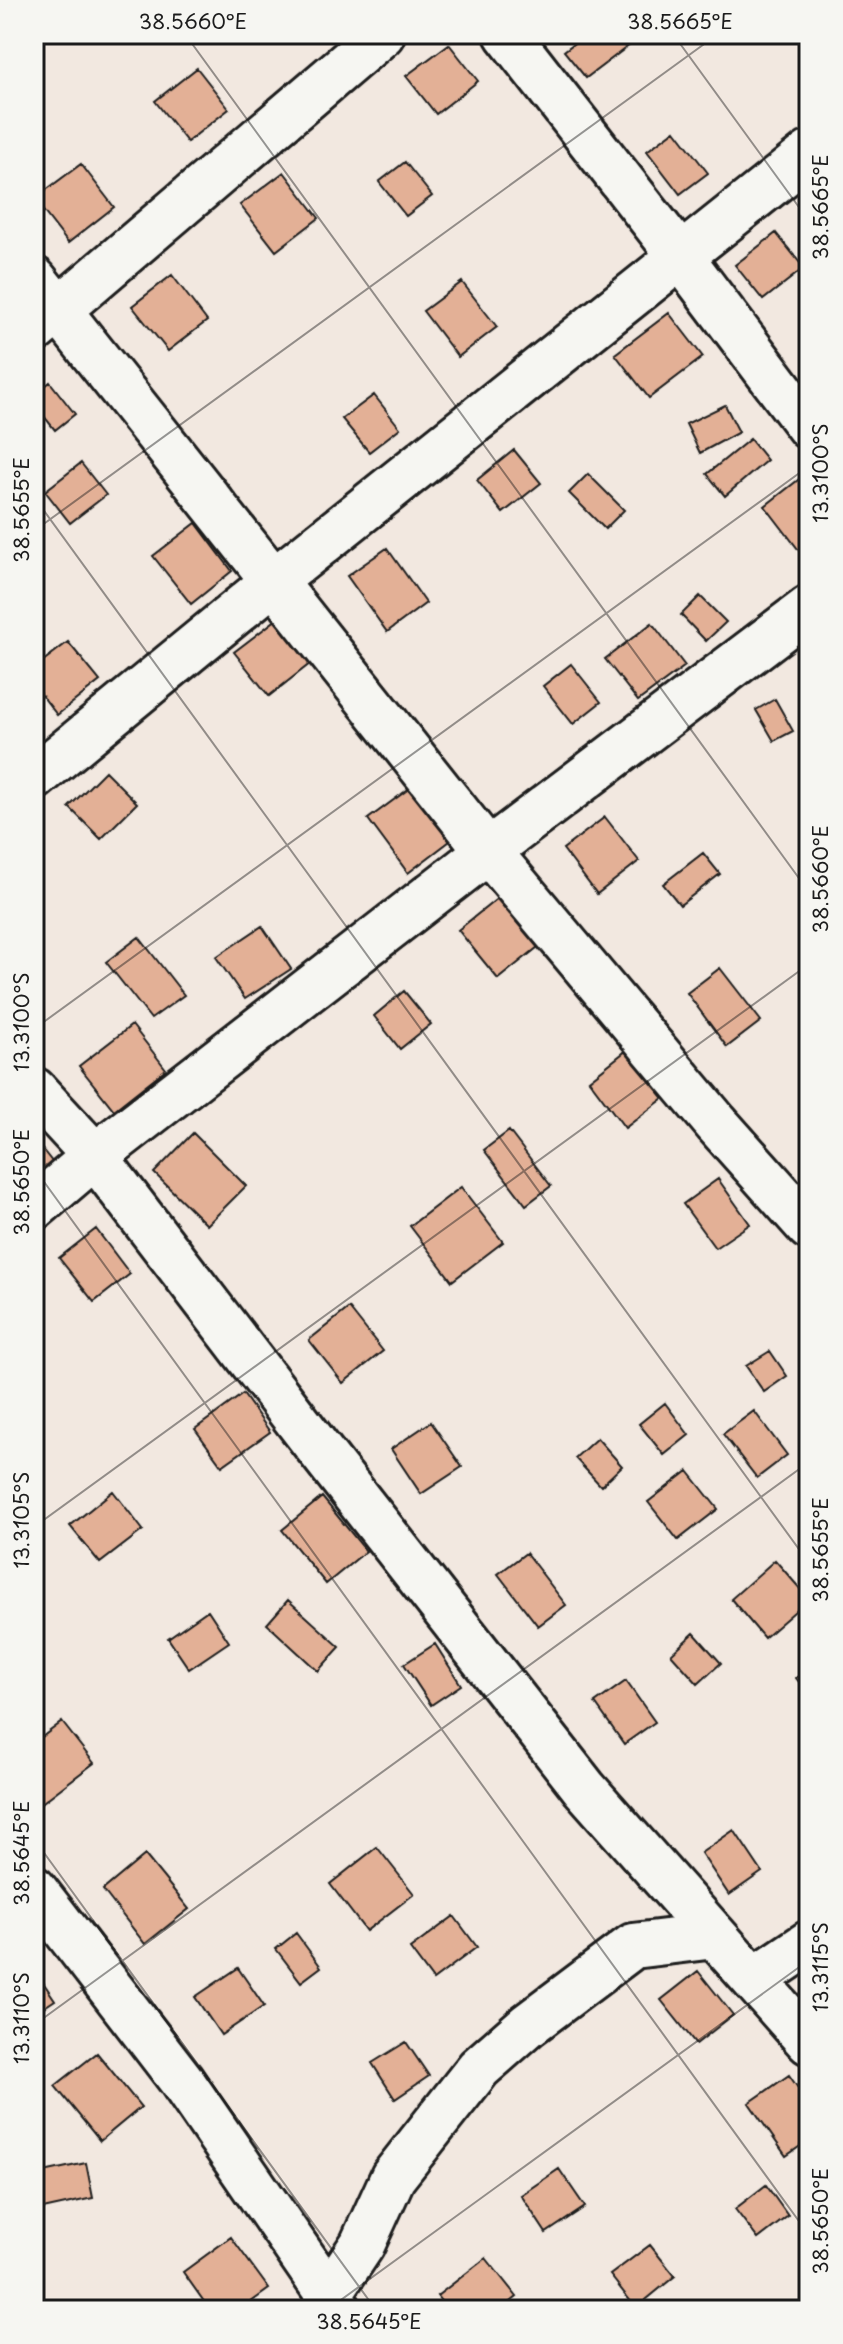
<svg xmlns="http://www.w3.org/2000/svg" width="843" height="2344" font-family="'Playpen Sans',sans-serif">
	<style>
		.building { fill: #e3b096; stroke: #1c1c1c; stroke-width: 2 }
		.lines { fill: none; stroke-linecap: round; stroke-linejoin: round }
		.minor-casing { stroke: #1c1c1c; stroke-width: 50 }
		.minor { stroke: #f6f6f2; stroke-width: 44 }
		.ticks { fill: none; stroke: #1c1c1c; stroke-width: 2; stroke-opacity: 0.45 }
		.neatline { fill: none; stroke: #1c1c1c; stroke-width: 3 }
		.ticks-label { font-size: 20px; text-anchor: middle; fill: #1c1c1c }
	</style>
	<rect width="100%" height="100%" fill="#f2e8e0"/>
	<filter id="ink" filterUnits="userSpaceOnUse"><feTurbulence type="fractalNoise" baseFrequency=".0125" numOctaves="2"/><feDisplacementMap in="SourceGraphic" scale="16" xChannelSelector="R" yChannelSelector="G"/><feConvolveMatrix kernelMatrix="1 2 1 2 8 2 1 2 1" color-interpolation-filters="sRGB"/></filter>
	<g filter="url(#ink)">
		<!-- building -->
		<path class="building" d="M586 34H624L631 44 586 78 564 51Z
			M449 44 478 81 436 114 406 76Z
			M197 68 229 109 187 142 155 101Z
			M675 130 708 173 680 194 647 151Z
			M405 162 432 196 406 216 379 182Z
			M81 164 114 207 68 243 34 199Z
			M284 172 319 218 276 251 240 205Z
			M776 233 804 268 763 300 735 265Z
			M172 275 207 321 168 351 132 306Z
			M462 282 497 327 458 357 423 311Z
			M669 313 703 357 649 398 615 354Z
			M50 382 75 414 55 430 34 404V395Z
			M374 395 400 428 369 452 342 419Z
			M725 405 739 432 700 453 686 424Z
			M750 439 767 460 725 496 707 474Z
			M514 450 541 483 503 513 477 480Z
			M81 463 106 495 70 523 45 491Z
			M807 473 809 476 808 562 765 506Z
			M588 474 624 510 605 529 569 493Z
			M196 523 232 571 191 604 153 556Z
			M387 548 426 603 387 632 347 576Z
			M700 596 726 622 706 641 681 615Z
			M277 619 311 663 269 696 234 652Z
			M652 623 685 666 638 701 605 659Z
			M68 642 100 681 57 715 34 685V668Z
			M571 664 601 702 573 724 543 686Z
			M775 699 793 731 774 741 756 710Z
			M105 771 137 803 101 839 69 807Z
			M410 788 450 841 408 873 368 819Z
			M605 817 639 861 597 894 563 849Z
			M703 853 720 874 680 905 663 884Z
			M498 898 538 947 498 979 458 930Z
			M262 926 291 969 245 999 216 957Z
			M139 937 184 995 151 1019 106 962Z
			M720 968 761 1021 727 1047 687 993Z
			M404 991 431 1024 400 1049 374 1016Z
			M132 1025 166 1069 114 1110 79 1066Z
			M627 1050 664 1098 625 1128 589 1080Z
			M509 1131 551 1186 526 1205 484 1150Z
			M193 1133 246 1186 207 1225 154 1173Z
			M34 1139 53 1163 34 1179Z
			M718 1179 750 1224 715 1248 683 1204Z
			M461 1187 503 1242 452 1281 410 1226Z
			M96 1229 130 1274 94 1302 59 1258Z
			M349 1308 383 1351 343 1383 309 1340Z
			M770 1351 787 1376 764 1392 746 1366Z
			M243 1394 270 1432 222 1466 195 1429Z
			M665 1403 689 1435 664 1455 639 1424Z
			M754 1411 787 1455 757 1478 723 1434Z
			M431 1422 462 1467 421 1494 391 1449Z
			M597 1438 622 1466 601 1486 575 1458Z
			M688 1471 718 1509 678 1540 648 1502Z
			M113 1491 143 1530 100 1563 70 1526Z
			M322 1497 366 1551 326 1584 282 1530Z
			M526 1553 566 1605 538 1626 498 1574Z
			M775 1560 809 1599 764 1638 731 1599Z
			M288 1600 340 1647 318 1671 267 1624Z
			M208 1610 229 1642 189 1669 168 1638Z
			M694 1633 721 1663 698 1684 671 1654Z
			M435 1644 461 1685 431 1705 404 1664Z
			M809 1668V1695L796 1678Z
			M626 1681 655 1722 624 1744 595 1703Z
			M62 1722 94 1763 35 1808 34 1743Z
			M734 1830 762 1872 729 1895 701 1853Z
			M377 1847 414 1894 366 1931 330 1884Z
			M145 1855 189 1909 145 1944 103 1890Z
			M454 1916 477 1947 433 1980 410 1949Z
			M296 1933 321 1967 301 1982 276 1949Z
			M238 1968 264 2006 221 2035 195 1997Z
			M34 1969 55 2000 34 2014Z
			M698 1971 733 2015 696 2044 661 2000Z
			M406 2042 429 2076 395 2099 372 2063Z
			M97 2053 141 2107 100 2141 55 2086Z
			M789 2075 809 2104V2140L786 2156 749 2103Z
			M86 2163 93 2198 34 2211V2174Z
			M559 2169 585 2207 546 2233 521 2195Z
			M766 2185 788 2216 758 2239 735 2209Z
			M231 2237 269 2289 240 2310H210L183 2272Z
			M650 2245 675 2276 636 2308 610 2275Z
			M486 2258 517 2297 501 2310H448L437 2296Z"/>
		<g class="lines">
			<!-- minor casing -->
			<g class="minor-casing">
				<path id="minor" d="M507 34 681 257 809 427
					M34 279 488 851 716 1123 809 1227
					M36 329 382 34
					M34 778 274 581 809 154
					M34 1090 95 1156 318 1448 584 1788 809 2042
					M34 1208 95 1156 488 851 809 608
					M34 1889 181 2080 339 2310
					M754 1980 809 1943
					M328 2296 362 2245 393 2177 479 2068 528 2025 633 1946 715 1936"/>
			</g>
			<!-- minor -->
			<use href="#minor" class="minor"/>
		</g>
	</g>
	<!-- ticks -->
	<path class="ticks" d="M185 34 809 892M673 34 809 221M34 497 809 1563M34 531 718 34M34 1029 809 466M34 1168 809 2235M34 1527 809 964M34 1839 376 2310M34 2025 809 1462M327 2310 809 1960"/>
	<!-- margin -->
	<rect width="843" height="2344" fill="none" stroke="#f6f6f2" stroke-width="88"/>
	<rect x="44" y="44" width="755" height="2256" class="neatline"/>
	<g class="ticks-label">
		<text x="193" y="29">38.5660°E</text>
		<text x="680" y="29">38.5665°E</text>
		<text transform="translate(821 207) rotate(-90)" y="7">38.5665°E</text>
		<text transform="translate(821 473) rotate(-90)" y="7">13.3100°S</text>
		<text transform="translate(22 510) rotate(-90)" y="7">38.5655°E</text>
		<text transform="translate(821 879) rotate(-90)" y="7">38.5660°E</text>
		<text transform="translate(22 1022) rotate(-90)" y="7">13.3100°S</text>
		<text transform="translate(22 1182) rotate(-90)" y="7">38.5650°E</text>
		<text transform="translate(22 1520) rotate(-90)" y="7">13.3105°S</text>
		<text transform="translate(821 1550) rotate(-90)" y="7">38.5655°E</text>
		<text transform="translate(22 1853) rotate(-90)" y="7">38.5645°E</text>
		<text transform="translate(821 1967) rotate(-90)" y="7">13.3115°S</text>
		<text transform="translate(22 2018) rotate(-90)" y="7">13.3110°S</text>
		<text transform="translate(821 2221) rotate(-90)" y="7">38.5650°E</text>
		<text x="369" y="2329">38.5645°E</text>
	</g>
</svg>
